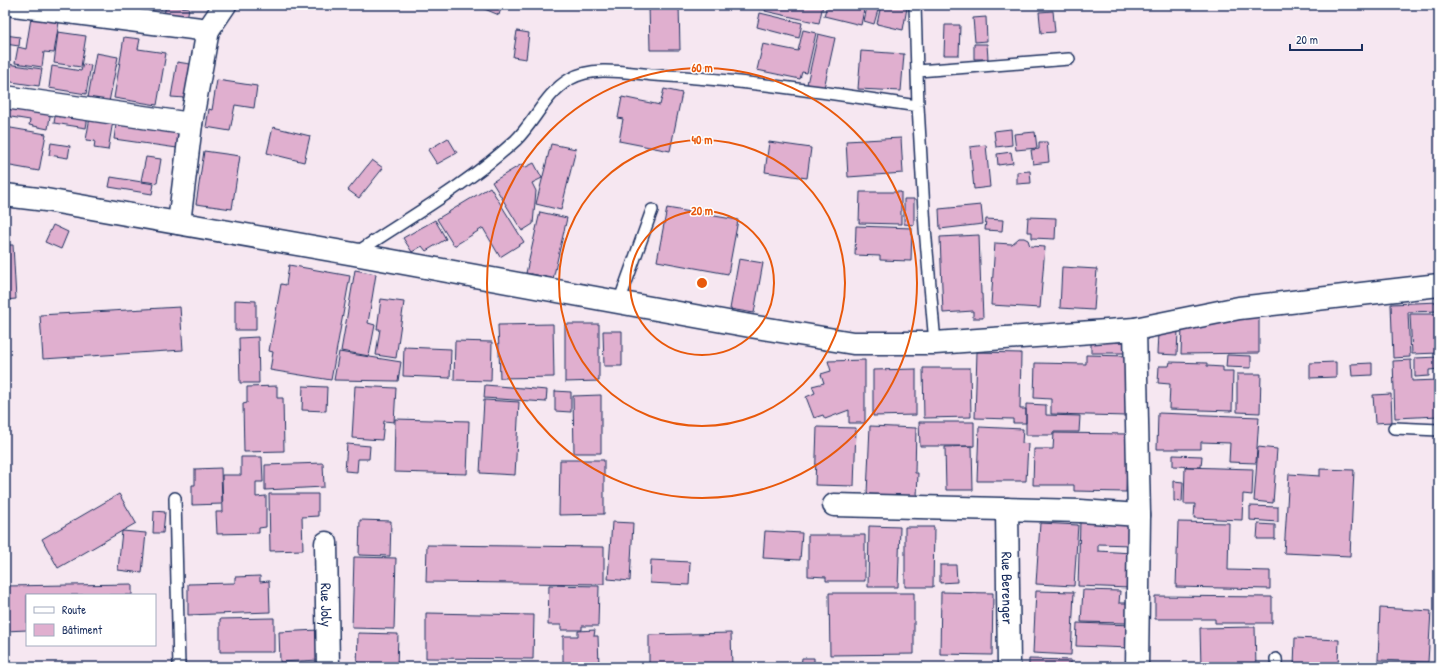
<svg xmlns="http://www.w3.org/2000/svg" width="1444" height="672" font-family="'Patrick Hand',sans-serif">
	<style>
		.building { fill: #e0afcf; stroke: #1b2f5e }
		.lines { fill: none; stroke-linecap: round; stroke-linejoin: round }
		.lane-casing { stroke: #1b2f5e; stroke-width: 14 }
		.street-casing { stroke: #1b2f5e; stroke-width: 25 }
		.lane { stroke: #fff; stroke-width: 11 }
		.street { stroke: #fff; stroke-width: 22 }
		.ring { fill: none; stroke: #e8590c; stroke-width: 2 }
		.labels { text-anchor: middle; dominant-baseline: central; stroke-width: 3; stroke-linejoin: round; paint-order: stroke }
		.street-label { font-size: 15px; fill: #1b2f5e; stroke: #fff }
		.centre { fill: #e8590c; stroke: #fff; stroke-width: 2 }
		.ring-label { font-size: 12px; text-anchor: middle; font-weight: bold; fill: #e8590c; stroke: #fff; stroke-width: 3; stroke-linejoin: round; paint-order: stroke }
	</style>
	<rect width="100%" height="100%" fill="#f6e7f1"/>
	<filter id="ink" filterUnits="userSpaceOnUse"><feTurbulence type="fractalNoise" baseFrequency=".025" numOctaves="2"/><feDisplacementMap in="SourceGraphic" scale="8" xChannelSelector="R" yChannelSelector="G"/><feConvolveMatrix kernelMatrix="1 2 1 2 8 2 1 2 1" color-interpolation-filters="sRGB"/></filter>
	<g filter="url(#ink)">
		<!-- building -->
		<path class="building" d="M136 5H163L162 9Z
			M166 5 189 8 187 19 164 15Z
			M475 5H502L499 15Z
			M649 5H679L680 50H650Z
			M767 5H823L819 23 765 11Z
			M827 5H865L861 25 824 16Z
			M881 5H894L907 8 903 30 877 24Z
			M867 7 878 10 874 24 864 21Z
			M1053 11 1055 32 1041 33 1039 12Z
			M760 13 802 23 799 38 757 27Z
			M986 17 987 41 975 42 973 18Z
			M31 18 59 22 54 53 44 52 42 67 15 63 18 47 26 49Z
			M945 25H960L959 55H944Z
			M803 30 816 33 807 73 802 72 800 79 757 70 763 44 798 51Z
			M517 31 529 33 526 59 513 57Z
			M58 32 86 36 81 67 54 63Z
			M818 34 835 38 824 88 807 84Z
			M5 35 20 37 19 46 5 44Z
			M124 37 140 39 138 49 166 53 157 105 114 98Z
			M974 44H987L988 59H974Z
			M861 51 904 54 901 91 858 89Z
			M96 53 118 57 108 107 87 103Z
			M177 62 190 64 185 98 171 97Z
			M7 64 42 69 39 86 5 81Z
			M83 64 91 65 86 94 49 88 52 66 81 71Z
			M217 80 257 86 254 108 235 105 230 131 206 127 209 109 212 110Z
			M664 89 682 93 670 151 619 141 623 119 618 118 622 97 660 105Z
			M5 108 51 110 48 129 29 125 30 120 5 116Z
			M56 111 88 116 86 128 54 123Z
			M90 117 113 121 108 150 94 148 95 141 86 140Z
			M117 117 180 126 177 148 114 139Z
			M5 127 46 134 39 171 5 165Z
			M273 127 310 136 304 162 267 153Z
			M1011 129 1012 145 996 147 994 131Z
			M1035 132 1037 148 1016 150 1014 134Z
			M448 138 457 153 437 164 428 150Z
			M901 138 903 173 848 177 846 141Z
			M769 142 811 148 807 178 765 172Z
			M1039 142H1047L1049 162 1033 164 1031 150 1039 149Z
			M51 143 70 146 68 158 49 155Z
			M551 144 576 149 561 210 536 204Z
			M986 145 990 187 974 189 970 147Z
			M204 151 240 156 232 209 196 204Z
			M1011 152 1013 163 998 165 997 154Z
			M146 157 161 159 157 183 141 181Z
			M372 160 383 168 359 198 348 190Z
			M534 163 542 178 532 183 536 191 533 224 522 231 492 182 522 164 524 168Z
			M1030 171 1031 183 1017 184V172Z
			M111 177 154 184 152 194 109 187Z
			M490 187 524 242 500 257 483 228 454 246 437 219Z
			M860 192H901V224L859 223Z
			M904 199H914V225L904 224Z
			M981 205 983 224 940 229 939 209Z
			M667 208 738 220 728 274 657 261Z
			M540 212 567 218 553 279 526 273Z
			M1028 217 1056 218 1055 239 1032 238V232H1027Z
			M986 219 1003 220 1002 231 985 230Z
			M435 220 446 239 426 251 422 246 412 252 403 238Z
			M53 225 68 232 61 249 45 242Z
			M856 226 912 228 911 261 880 260V256L855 255Z
			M979 235 981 294H982L983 318H973V311L943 313 940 237Z
			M1019 238H1024L1028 240 1030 246 1045 247 1040 308 991 305 995 243 1012 244Z
			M5 245H13L16 299 5 300Z
			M739 259 763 263 754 313 730 309Z
			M289 265 350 276 331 380 270 370 273 352 269 351 281 284 286 285Z
			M1062 267 1097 269 1094 310 1060 308Z
			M355 270 376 274 368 323 375 325 369 356 341 351Z
			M381 299 404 302 396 358 376 355 380 329H377Z
			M235 300 256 301V330H235Z
			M1439 302V311L1408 312 1410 357 1393 358 1391 304Z
			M180 307 183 350 43 359 40 315Z
			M1259 313V353L1181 354 1182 328Z
			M1410 314H1439V353L1412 354Z
			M553 324 554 377 500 378 498 325Z
			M565 324H599V381L565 382Z
			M1178 330 1177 355 1157 354 1158 333Z
			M603 331H622V366H604Z
			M258 337 259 383H240L239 338Z
			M455 341 492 342 491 381 454 380Z
			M1091 342H1132V353H1091Z
			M404 347 451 349 450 378 403 376Z
			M339 352 401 362 398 381 334 380Z
			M977 352 1021 353 1020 409H1026V423H1013V419L975 418Z
			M1086 355 1128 356 1127 416 1051 414V399L1034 398 1035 363 1086 364Z
			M1227 355 1251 356V368L1226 367Z
			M1439 357V369L1429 370V376L1415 377V358Z
			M865 360V423H849V410L825 419 823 415 814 418 806 397 815 393 812 386 824 383 821 374 831 371 828 361Z
			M1411 360 1412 381 1438 380 1439 416 1395 418 1393 361Z
			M1170 362 1207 363V366L1223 367V371H1233L1232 411 1169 409 1170 384 1158 383 1159 366H1169Z
			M1336 362V377L1310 378V363Z
			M1372 363V375L1352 376 1351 364Z
			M923 368H970L971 417 924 418Z
			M916 369V415L873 416V370Z
			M1237 374H1261L1260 413 1237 412Z
			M485 385 547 390 546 402 484 398Z
			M277 386V398H283L284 451 244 452 243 404 247 403V387Z
			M303 386 327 387 326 411 302 410Z
			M355 386 396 388 394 422 384 421 382 440 352 438Z
			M555 391 571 392V412L555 411Z
			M1391 394 1392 422 1375 423 1373 395Z
			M601 395V453H574L573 396Z
			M484 400 519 402 515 475 480 473Z
			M1026 404 1046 405V415L1080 416 1079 432H1053V435H1026Z
			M1158 413 1259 417 1256 463 1229 462 1230 443 1201 442V449H1157Z
			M395 419 469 421 467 474 394 472Z
			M919 422H974V446H920Z
			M870 426 916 428 915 473H918L917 496 867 494Z
			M817 427 856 428 854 486 815 485Z
			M979 427 1023 429 1022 443 1028 444 1026 481H977Z
			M1054 433 1128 434 1126 492 1074 491V485H1033L1034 449H1053Z
			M347 444 370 446 369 459H358L357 472 345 471Z
			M972 446 973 490H946L945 447Z
			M1258 447 1277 449 1273 503 1254 501Z
			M1173 455 1202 456 1201 467 1173 466Z
			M241 457H262L263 482H256V497L266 496V527L259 528V533L217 534 216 512H223L222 475H241Z
			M560 460H604V514L559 515Z
			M323 463 324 487 265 490V465Z
			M1185 467 1253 469 1252 495 1243 494 1242 520 1194 518 1195 504H1184Z
			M221 468 222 504 192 505V485H195V469Z
			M1320 469 1354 470 1350 556 1284 553 1289 474 1320 476Z
			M1174 481 1183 482 1182 502 1174 501Z
			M119 494 136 523 58 568 42 539Z
			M269 494H318V516L302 517 303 550 270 551Z
			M1250 506 1278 507V522L1250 520Z
			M154 511 165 512 163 533H153Z
			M360 520 391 521 390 556 359 555Z
			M612 522 633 523 630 581 608 579Z
			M1080 522 1133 524 1131 545 1098 544V551L1132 553 1130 588 1078 586Z
			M1178 522 1229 523 1228 570 1270 571V589L1176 587Z
			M1040 523 1078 525 1074 586 1036 584Z
			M1258 524 1275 525V539H1257Z
			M869 526 900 527 898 587H868Z
			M905 527H934L933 587H905Z
			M122 531 146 533 142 573 118 570Z
			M765 531 802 533 800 560 763 558Z
			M808 535H865V581H826V577L808 576Z
			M427 545 604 547V584L426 582Z
			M354 557 396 558 394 629 352 628Z
			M651 560 690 562 689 585 650 583Z
			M940 565H956L957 582 940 583Z
			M260 576V582L269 581 270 612 188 615V584L235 583V577Z
			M132 584V595H27V630L5 631V586Z
			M549 585 599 586 598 626H582V630H561V625H548Z
			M1083 590 1120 591 1119 603H1127L1126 623 1081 622Z
			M1036 591 1074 592 1071 655 1033 653Z
			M941 592 993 593 992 655 940 654Z
			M829 593H914V654L830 655Z
			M1155 596 1272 597V623H1215V619H1155Z
			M1439 602V667H1435Z
			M1380 608 1431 611 1428 662 1378 660Z
			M426 613 534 615 533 659 426 658Z
			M274 618V652H220V619Z
			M1077 623 1132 625 1131 648 1076 646Z
			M1255 627 1256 667H1201L1200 628Z
			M318 630 320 660 280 662 279 632Z
			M595 630 594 636H598L599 667H563V636H578V631Z
			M358 633 398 634 397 667H357Z
			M731 633 732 667H649V635Z
			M1295 638 1339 640 1338 667H1294Z
			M802 658H814V667H801Z
			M1029 659 1071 660V667H1029Z"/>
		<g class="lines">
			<!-- lane casing -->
			<g class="lane-casing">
				<path id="lane" d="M915 5 918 106 925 228 935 343
					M918 71 1069 59
					M356 253C410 217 468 184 516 140 535 121 546 93 570 79 594 65 628 73 654 75 743 80 830 93 918 106
					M619 302 652 210
					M1394 428 1439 430
					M175 498 179 667
					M1276 659 1277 667"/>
			</g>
			<!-- street casing -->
			<g class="street-casing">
				<g id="street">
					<path d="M14 5 208 30"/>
					<path d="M5 97 191 124"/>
					<path d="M5 195 46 200 354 254 750 326 853 343H935L1135 329 1239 308 1439 285"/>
					<path d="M179 223 191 124 208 30 225 5"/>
					<path d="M1135 329 1139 515 1137 667"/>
					<path d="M834 505 1080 511 1139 515"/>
					<path id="s1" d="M1007 509 1009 667"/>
					<path id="s2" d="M326 543 328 667"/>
				</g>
			</g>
			<!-- lane -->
			<use href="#lane" class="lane"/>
			<!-- street -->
			<use href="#street" class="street"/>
		</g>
	</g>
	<!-- distance rings -->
	<g class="ring">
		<circle cx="702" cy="283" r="72"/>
		<circle cx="702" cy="283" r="143"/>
		<circle cx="702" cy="283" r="215"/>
	</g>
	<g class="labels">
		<!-- street labels -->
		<g class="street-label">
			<text stroke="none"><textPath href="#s1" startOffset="79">Rue Berenger</textPath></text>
			<text stroke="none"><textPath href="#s2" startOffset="62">Rue Joly</textPath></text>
		</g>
	</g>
	<circle cx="702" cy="283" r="6" class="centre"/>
	<g class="ring-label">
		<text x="702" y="72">60 m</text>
		<text x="702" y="144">40 m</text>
		<text x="702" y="215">20 m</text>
	</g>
	<!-- margin -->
	<rect width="1444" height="672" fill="none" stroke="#fff" stroke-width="20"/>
	<rect x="10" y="10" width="1424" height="652" fill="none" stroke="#1b2f5e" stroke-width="1.5" filter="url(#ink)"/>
	<!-- legend -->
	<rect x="26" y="594" width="130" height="52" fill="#ffffff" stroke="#a4acbf"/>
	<rect x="34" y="607" width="20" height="6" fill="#ffffff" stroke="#a4acbf"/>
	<text x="62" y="614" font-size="12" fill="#1b2f5e">Route</text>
	<rect x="34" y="624" width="20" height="12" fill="#e0afcf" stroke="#a4acbf"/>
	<text x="62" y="634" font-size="12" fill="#1b2f5e">Bâtiment</text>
	<!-- scale -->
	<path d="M1290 44v6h72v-6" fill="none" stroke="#1b2f5e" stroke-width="2"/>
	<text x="1296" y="44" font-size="12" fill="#1b2f5e" stroke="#ffffff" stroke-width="3" paint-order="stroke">20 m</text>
</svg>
